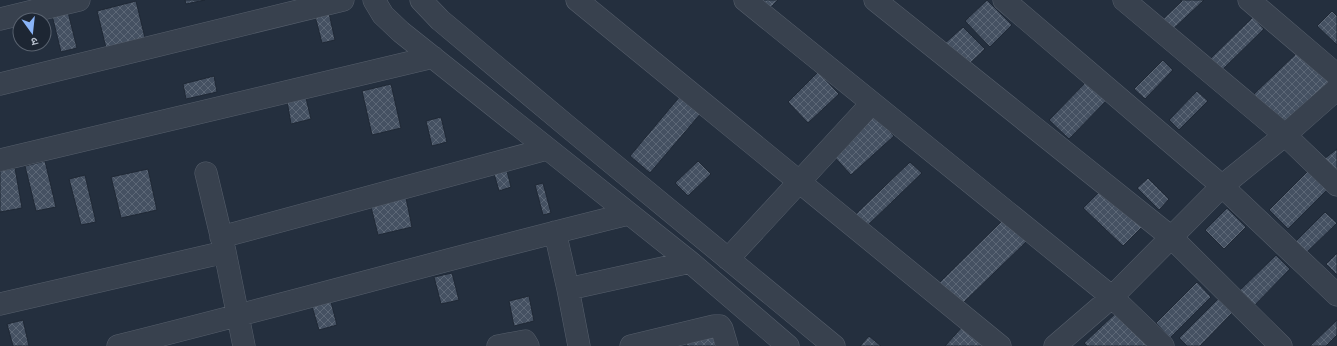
<svg xmlns="http://www.w3.org/2000/svg" width="1337" height="346" font-family="Rubik,'Noto Sans Devanagari',sans-serif">
	<style>
		.building { fill: url(#building-cross-hatch); stroke: #1f2835 }
		.lines { fill: none; stroke-linecap: round; stroke-linejoin: round }
		.minor-casing { stroke: #565f6c; stroke-width: 23 }
		.minor { stroke: #38414e; stroke-width: 22 }
	</style>
	<defs>
		<pattern id="building-cross-hatch" width="8" height="8" patternUnits="userSpaceOnUse"><rect width="8" height="8" fill="#455162"/><path d="M0 0l8 8M0 8l8-8" fill="none" stroke="#5d6877"/></pattern>
	</defs>
	<rect width="100%" height="100%" fill="#242f3e"/>
	<!-- building -->
	<path class="building" d="M185 0H205L186 4Z
		M760 0H778L769 9Z
		M987 0 1012 25 990 47 965 21Z
		M1180 0H1204L1169 33 1159 23 1182 1Z
		M136 1 146 42 107 52 97 11Z
		M66 4 77 48 61 52 50 7Z
		M1332 11 1337 16V45L1317 26Z
		M329 13 335 40 322 43 315 16Z
		M1253 17 1264 29 1220 72 1209 60Z
		M963 27 985 49 965 68 943 45Z
		M1300 50 1330 82 1285 126 1254 94Z
		M1163 60 1173 70 1145 99 1134 89Z
		M818 72 839 94 808 123 788 102Z
		M214 76 217 92 186 99 183 84Z
		M1088 80 1108 99 1069 139 1049 120Z
		M391 84 401 128 372 135 362 91Z
		M1197 91 1208 101 1179 130 1169 120Z
		M681 95 702 112 650 173 630 156Z
		M306 98 311 119 291 124 287 101Z
		M872 111 894 136 851 175 829 151Z
		M441 117 447 142 432 146 426 121Z
		M1337 149V169L1335 171 1324 159Z
		M45 161 56 207 36 211 25 166Z
		M698 161 711 174 688 196 675 183Z
		M910 162 922 173 867 226 856 214Z
		M506 167 511 187 499 191 493 170Z
		M15 168 22 208 0 212V171Z
		M148 169 157 210 121 218 111 177Z
		M1310 169 1329 188 1288 229 1269 210Z
		M85 175 96 222 81 225 69 179Z
		M1148 178 1169 199 1159 210 1137 188Z
		M543 183 551 213 543 215 535 185Z
		M1103 188 1142 227 1123 246 1083 208Z
		M406 198 412 227 378 235 371 207Z
		M1227 208 1246 227 1224 249 1205 230Z
		M1325 212 1337 223 1303 256 1292 245Z
		M1006 217 1028 240 961 305 939 283Z
		M1337 253V275L1326 264Z
		M1276 255 1290 269 1250 310 1235 295Z
		M452 273 459 300 441 304 434 277Z
		M1197 282 1211 297 1170 338 1156 323Z
		M529 296 534 321 514 326 509 301Z
		M1220 297 1234 311 1200 346H1187L1179 338Z
		M330 298 337 325 319 330 311 303Z
		M1116 313 1147 346H1087L1084 343Z
		M23 320 29 346H13L7 324Z
		M1337 320V335L1326 346H1310Z
		M963 326 987 346H945Z
		M717 327 722 346H687L684 336Z
		M869 336 881 346H860Z"/>
	<g class="lines">
		<!-- minor casing -->
		<g class="minor-casing">
			<path id="minor" d="M374 0 383 15 401 32 690 262 788 346
				M421 0 440 20 567 126 834 346
				M577 0 1000 346
				M745 0 1112 297 1163 346
				M875 0 1171 237 1281 346
				M1004 0 1222 186 1337 295
				M1124 0 1285 135 1337 185
				M1249 0 1337 75
				M0 19 79 0
				M0 84 343 0
				M0 160 433 57
				M206 173 225 252 244 346
				M555 232 568 289 579 346
				M221 237 547 149
				M728 259 872 103
				M568 289 690 262
				M0 304 225 252
				M118 346C288 304 457 256 628 214
				M498 346 525 341 528 346
				M631 346 714 326H720L722 329 727 346
				M1055 346 1112 297 1222 186 1285 135 1337 89"/>
		</g>
		<!-- minor -->
		<use href="#minor" class="minor"/>
	</g>
	<!-- north arrow -->
	<g transform="translate(32 32) rotate(165)"><circle r="19" fill="#1d2633" stroke="#59626f"/>
	<path d="M0-3L7 15L0 10L-7 15Z" fill="#8ab4f8"/>
	<text y="-6" font-size="11" font-weight="bold" text-anchor="middle" fill="#b4bcc9">उ</text>
	</g>
</svg>
